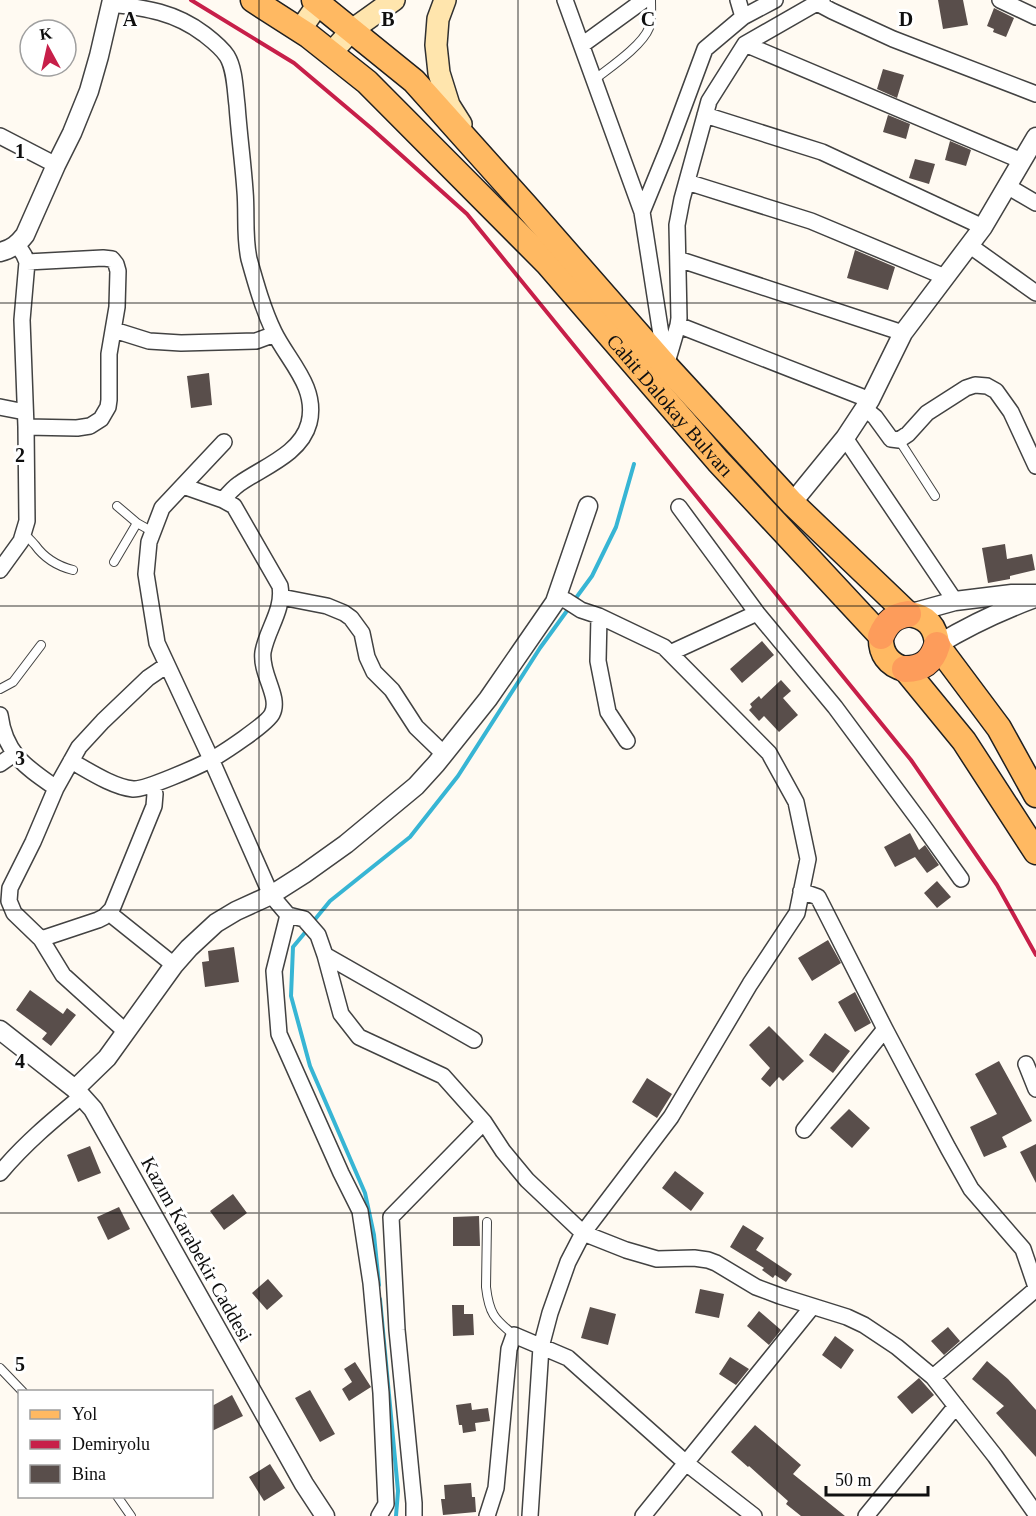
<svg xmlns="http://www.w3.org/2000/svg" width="1036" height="1516" font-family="'Times New Roman',serif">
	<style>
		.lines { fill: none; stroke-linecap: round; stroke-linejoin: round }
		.stream { stroke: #37b5d4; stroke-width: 4 }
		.building { fill: #594e4b }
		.service-casing { stroke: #424242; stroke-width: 10 }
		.minor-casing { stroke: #424242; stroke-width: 18 }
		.tertiary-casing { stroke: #424242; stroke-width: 21 }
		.secondary-casing { stroke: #313131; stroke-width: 24 }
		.primary-casing { stroke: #202020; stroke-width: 27 }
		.trunk-casing { stroke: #202020; stroke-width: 28 }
		.service { stroke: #fff; stroke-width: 8 }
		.minor { stroke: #fff; stroke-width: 15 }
		.tertiary { stroke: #fff; stroke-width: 18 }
		.secondary { stroke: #ffe5ad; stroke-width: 21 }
		.primary { stroke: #ffb962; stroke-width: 24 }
		.trunk { stroke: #fd9c5b; stroke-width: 26 }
		.rail { stroke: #c71f49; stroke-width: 4 }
		.grid { fill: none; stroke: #0f0f0f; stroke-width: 1.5; stroke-opacity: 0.55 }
		.labels { text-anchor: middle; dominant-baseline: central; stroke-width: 6; stroke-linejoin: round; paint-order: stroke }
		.street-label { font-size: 20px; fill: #0f0f0f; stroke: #fff }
		.grid-label { font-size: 20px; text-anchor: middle; font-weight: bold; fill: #0f0f0f; stroke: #fff; stroke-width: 6; stroke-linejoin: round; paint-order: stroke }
	</style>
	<rect width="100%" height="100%" fill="#fffaf2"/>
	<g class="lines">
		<!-- stream -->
		<path class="stream" d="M573 602 592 576 616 527 634 464
			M312 923 330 901 410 837 458 776 540 648 569 608
			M308 929 293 947 291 996 310 1066 365 1193 374 1235 379 1285
			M380 1299 398 1491 396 1516"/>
	</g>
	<!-- building -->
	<path class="building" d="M938 0H963L968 25 943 29Z
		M994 8 1014 18 1006 37 993 32 994 29 987 26Z
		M883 69 904 75 897 98 877 89Z
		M888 115 910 124 906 139 883 132Z
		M950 141 971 150 966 166 945 160Z
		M915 159 935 164 929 184 909 178Z
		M855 250 895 267 888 290 847 278Z
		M209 373 212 405 191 408 187 376Z
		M1005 544 1007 559 1032 554 1035 570 1010 576V579L988 583 982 548Z
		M762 641 774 655 742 683 730 669Z
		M781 680 791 691 783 698 798 715 779 732 764 716 759 721 749 710 752 707 750 704 759 696 761 699Z
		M910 833 919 850 925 845 939 865 927 873 915 857 895 867 884 847Z
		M937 881 951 897 937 908 924 893Z
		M828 940 841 963 812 981 798 958Z
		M234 947 239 982 205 987 202 962 209 961 208 951Z
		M30 990 63 1014 67 1008 76 1015 51 1046 42 1039 47 1033 16 1010Z
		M855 992 871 1023 855 1032 838 1002Z
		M769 1026 804 1061 783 1081 779 1077 770 1087 761 1079 770 1068 749 1045Z
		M825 1033 850 1051 833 1073 809 1055Z
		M999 1061 1032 1121 1002 1137 1007 1147 984 1157 970 1127 997 1114 975 1074Z
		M647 1078 672 1094 657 1118 632 1102Z
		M849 1109 870 1128 852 1148 830 1128Z
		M1036 1144V1183L1020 1152Z
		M90 1146 101 1173 78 1182 67 1155Z
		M675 1171 704 1193 691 1211 662 1188Z
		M233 1194 247 1213 224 1230 210 1211Z
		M119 1207 130 1229 108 1240 97 1217Z
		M479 1216 480 1246H453V1217Z
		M743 1225 764 1238 756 1250 792 1274 786 1282 775 1275 773 1278 762 1270 764 1268 730 1247Z
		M268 1279 283 1296 267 1310 252 1293Z
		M700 1289 724 1294 719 1318 695 1313Z
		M452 1305H464V1314H473L474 1335 453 1336Z
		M590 1307 616 1314 608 1345 581 1338Z
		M759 1311 781 1330 769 1345 747 1326Z
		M948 1327 960 1341 944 1355 931 1341Z
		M835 1336 854 1350 841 1369 822 1355Z
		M730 1357 749 1369 736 1385 719 1374Z
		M987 1361 1008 1379 1036 1410V1457L996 1413 1004 1406 972 1379Z
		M355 1362 371 1387 349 1401 342 1389 352 1382 344 1369Z
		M919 1378 934 1395 912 1414 897 1397Z
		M310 1390 335 1434 320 1442 295 1398Z
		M232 1395 243 1416 212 1431V1406Z
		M471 1403 472 1410 488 1408 490 1421 475 1423 476 1431 463 1433 462 1425H459L456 1405Z
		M755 1425 801 1465 793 1474 845 1516H801L786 1504 788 1501 749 1466 748 1467 731 1452Z
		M270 1464 285 1488 264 1501 249 1477Z
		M471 1483 472 1497H475L476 1512 443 1515 441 1499H445L444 1485Z"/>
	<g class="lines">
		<!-- service casing -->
		<g class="service-casing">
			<path id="service" d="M594 80C609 68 642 46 649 28 652 20 651 9 651 0
				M899 440 935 496
				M117 506 137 523 153 532
				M24 535C30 538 31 541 35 545 45 559 57 566 73 570
				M114 562 137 523
				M0 689 13 682 41 645
				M487 1222 486 1287C489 1313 494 1319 514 1335
				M0 1368 23 1392
				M117 1496 131 1516"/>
		</g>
		<!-- minor casing -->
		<g class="minor-casing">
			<path id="minor" d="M565 0 642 212 665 360
				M738 0 743 17
				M1000 0 1036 17
				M817 3 832 11 893 39 1036 94
				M111 4C146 8 175 12 204 34 213 41 221 47 227 56 235 69 235 90 237 105 239 134 243 162 245 191 247 214 244 236 249 259 256 284 263 309 274 332 288 361 318 387 309 423 301 454 263 467 239 484 233 488 228 494 223 500
				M745 44 1022 161
				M582 45 644 0
				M705 115 822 152 983 227
				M0 136 56 165
				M687 182 811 221 945 277
				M1007 186 1036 203
				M642 212 669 146 705 49 743 17 775 0
				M969 245 1036 293
				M678 259 903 333
				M678 325 870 400
				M114 330 149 341 181 343 256 341 275 334
				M666 366 678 325 679 318 677 225 682 199 709 101 745 44 822 0
				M0 407 25 412
				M865 409 875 417 891 439 899 440 908 434 927 413 966 388 975 385 987 386 996 391 1011 412 1036 466
				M26 427 77 428 90 426 101 419 108 407 109 400V354L117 307 118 271 116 264 112 259 103 258 27 262
				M845 438 955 601
				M224 442 162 508 149 542 146 574 157 643 211 759 271 895 288 915 304 919 318 935 325 955 341 1014 359 1037 443 1076 484 1122 503 1151 527 1180 583 1233 626 1250 657 1259 694 1258 708 1260 716 1263 756 1287 780 1296 847 1317 864 1325 897 1347 933 1377 995 1456 1036 1514
				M679 507 757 613 835 707 921 823 961 879
				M0 570 21 541 27 521 26 427 22 320 27 262 24 255 17 244
				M281 597 327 606 344 613 351 618 362 633 367 657 374 672 392 690 416 727 444 754
				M599 616 598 661 608 712 627 741
				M670 653 757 613
				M0 715C5 754 26 767 56 788
				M71 761C89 771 113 787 133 789 145 790 197 767 210 760 222 754 267 724 272 714 281 697 260 674 263 652 267 629 284 610 280 586L234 506 223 500 183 486
				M0 764 14 754
				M801 891 818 897 885 1029 948 1148 971 1189 1023 1249 1036 1287
				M109 913 174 965
				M288 915 274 971 279 1034 341 1173 360 1211 371 1283 381 1393 386 1504 379 1516
				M41 939 98 920 104 917 112 909 154 806 155 794 152 785
				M325 955 474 1040
				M125 1031 63 975 41 939 14 913 9 901 10 888 33 842 56 788 79 747 103 721 148 678 167 665
				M1026 1064 1036 1089
				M804 1130 885 1029
				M0 1173C24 1144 53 1120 82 1096
				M933 1377 1036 1289
				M414 1516V1503L397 1330 391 1217 484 1122
				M487 1516 496 1488 509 1349 514 1335 568 1358 686 1463 754 1516
				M530 1516 541 1347 550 1313 568 1262 583 1233 671 1117 750 984 797 913 808 859 796 802 769 753 664 647 599 616 581 610 567 601 557 597
				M643 1516 812 1307
				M866 1516 956 1406"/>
		</g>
		<!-- tertiary casing -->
		<g class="tertiary-casing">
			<path id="tertiary" d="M0 252C12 249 18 244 25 235L56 165 72 133 89 91 99 56 112 0
				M792 503 845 438 870 400 903 333 983 227 1036 137
				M908 614 955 601 1012 594H1036
				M937 645C968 626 1000 611 1035 598
				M0 1030 75 1089 93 1109 304 1484 325 1516
				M75 1089 107 1058 174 965 189 948 203 935 216 923 236 911 271 895 304 874 346 844 416 786 436 764 488 699 555 602 588 506"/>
		</g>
		<!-- secondary casing -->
		<g class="secondary-casing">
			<path id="secondary" d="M445 0 438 19 436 45 439 73 449 105 461 124
				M300 30 321 0
				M331 53 352 30 394 0"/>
		</g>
		<!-- primary casing -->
		<g class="primary-casing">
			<g id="primary">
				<path id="s1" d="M253 0 309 36 367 82 547 263 718 461 881 636C880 653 888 665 905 669L964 741 1036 852"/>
				<path d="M314 0 414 81 526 206 666 366 792 503 908 614C927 616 936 627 937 645L999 728 1036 795"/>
			</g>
		</g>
		<!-- trunk casing -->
		<g class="trunk-casing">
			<path id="trunk" d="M881 636C887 622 894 616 908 614
				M905 669C922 669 932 662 937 645"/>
		</g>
		<!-- service -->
		<use href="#service" class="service"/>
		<!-- minor -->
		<use href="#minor" class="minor"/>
		<!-- tertiary -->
		<use href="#tertiary" class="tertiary"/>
		<!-- secondary -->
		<use href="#secondary" class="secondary"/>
		<!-- primary -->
		<use href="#primary" class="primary"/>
		<!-- trunk -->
		<use href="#trunk" class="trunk"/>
		<!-- rail -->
		<path class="rail" d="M191 0 294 63 371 128 467 214 911 760 997 885 1036 955"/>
	</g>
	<!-- grid -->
	<path class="grid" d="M259 0V1516M518 0V1516M777 0V1516M0 303H1036M0 606H1036M0 910H1036M0 1213H1036"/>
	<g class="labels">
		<!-- street labels -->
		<g class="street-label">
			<text stroke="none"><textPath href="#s1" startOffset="584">Cahit Dalokay Bulvarı</textPath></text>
			<text transform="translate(197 1249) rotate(61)">Kazım Karabekir Caddesi</text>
		</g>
	</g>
	<g class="grid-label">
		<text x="130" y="26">A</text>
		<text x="388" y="26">B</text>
		<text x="648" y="26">C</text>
		<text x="906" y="26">D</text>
		<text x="20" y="158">1</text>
		<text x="20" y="462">2</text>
		<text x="20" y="765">3</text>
		<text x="20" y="1068">4</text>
		<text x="20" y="1371">5</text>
	</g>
	<!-- legend -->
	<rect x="18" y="1390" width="195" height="108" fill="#ffffff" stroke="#9f9f9f" stroke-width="1.5"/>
	<rect x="30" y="1410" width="30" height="9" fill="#ffb962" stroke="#9f9f9f" stroke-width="1.5"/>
	<text x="72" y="1420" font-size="18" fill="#0f0f0f">Yol</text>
	<rect x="30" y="1440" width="30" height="9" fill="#c71f49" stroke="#9f9f9f" stroke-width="1.5"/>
	<text x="72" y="1450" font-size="18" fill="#0f0f0f">Demiryolu</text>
	<rect x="30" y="1465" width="30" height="18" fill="#594e4b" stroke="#9f9f9f" stroke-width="1.5"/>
	<text x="72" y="1480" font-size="18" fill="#0f0f0f">Bina</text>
	<!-- north arrow -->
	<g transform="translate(48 48) rotate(352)"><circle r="28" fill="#ffffff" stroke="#9f9f9f" stroke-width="1.5"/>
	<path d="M0-4.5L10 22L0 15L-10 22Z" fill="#c71f49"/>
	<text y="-9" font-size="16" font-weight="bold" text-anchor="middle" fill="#0f0f0f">K</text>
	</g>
	<!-- scale -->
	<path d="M826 1486v9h102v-9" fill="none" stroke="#0f0f0f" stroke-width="3"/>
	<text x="835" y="1486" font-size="18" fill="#0f0f0f" stroke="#ffffff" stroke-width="4.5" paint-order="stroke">50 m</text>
</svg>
